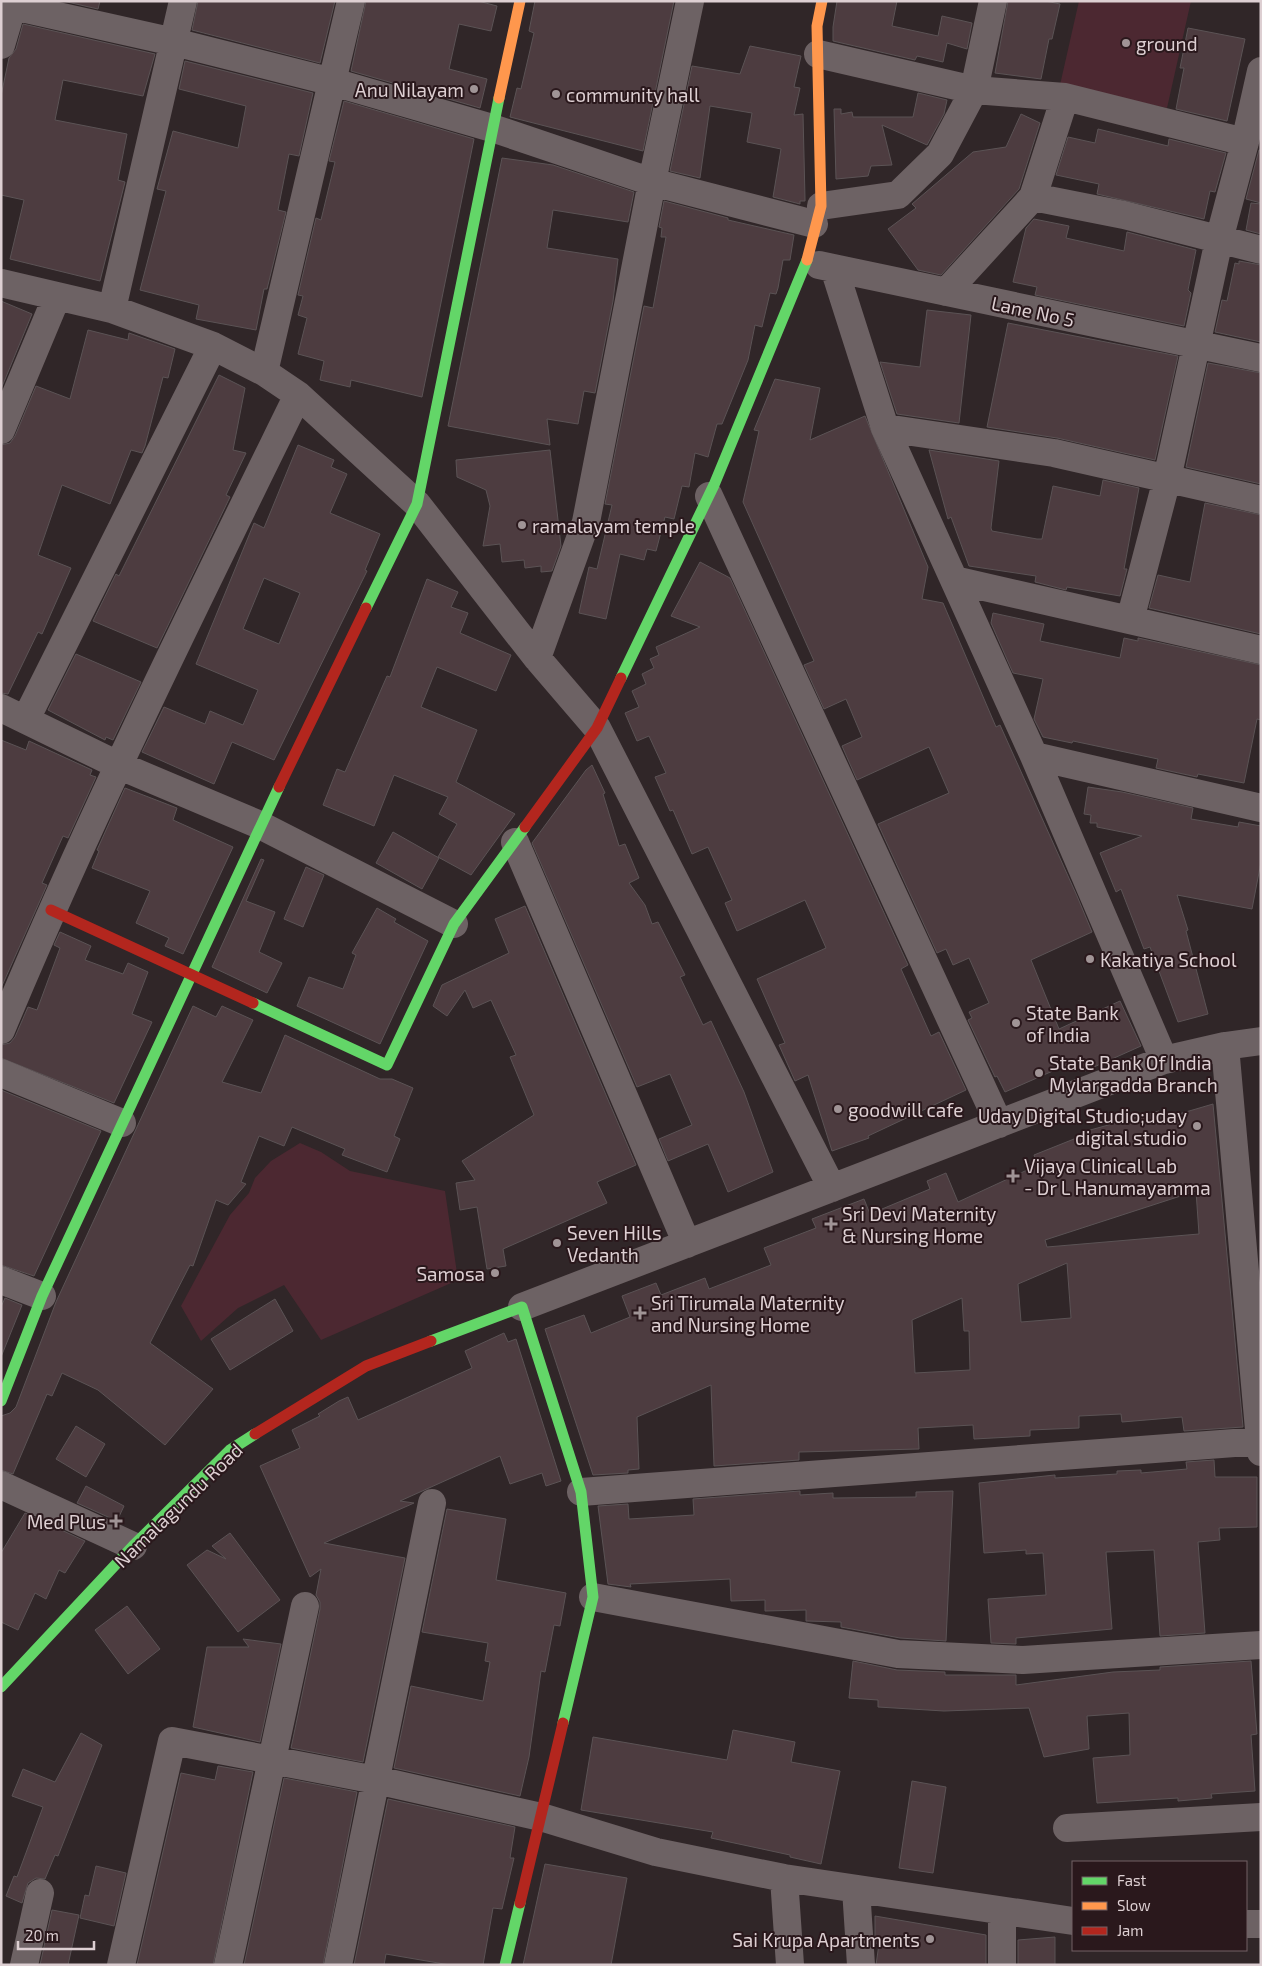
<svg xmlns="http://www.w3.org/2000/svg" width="1262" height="1966" font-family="'Exo 2',sans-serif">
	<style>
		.green { fill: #4c2831 }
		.building { fill: #4d3c40; stroke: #5b5355; fill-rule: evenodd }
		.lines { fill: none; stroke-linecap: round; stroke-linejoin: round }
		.street { stroke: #6d6264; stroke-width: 28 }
		.fast { stroke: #63d668; stroke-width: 11 }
		.slow { stroke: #ff974d; stroke-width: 11 }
		.jam { stroke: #b3261e; stroke-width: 11 }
		.poi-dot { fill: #a09496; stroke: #2a181c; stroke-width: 2 }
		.labels { text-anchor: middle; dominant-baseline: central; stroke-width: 4; stroke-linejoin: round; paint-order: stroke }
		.poi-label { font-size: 19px; fill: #ddcfd2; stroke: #2a181c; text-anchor: start }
		.street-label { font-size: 19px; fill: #ddcfd2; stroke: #2a181c }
	</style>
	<rect width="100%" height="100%" fill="#302628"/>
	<!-- green -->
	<path class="green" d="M1079 1H1191L1167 108 1060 85Z
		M300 1143 321 1152 350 1171 445 1191 458 1280 321 1340 284 1285 238 1308 201 1341 181 1306 230 1215 249 1193 255 1178 271 1161Z"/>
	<!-- building -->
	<path class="building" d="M63 1H100L98 9Z
		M198 1H335L320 63 192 30Z
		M366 1H478L497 6 491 31 459 24 449 69 487 79 480 108 351 71Z
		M535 1H674L643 151 510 117 517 88 521 89 534 33 529 31Z
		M837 1H897L892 26 938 36 942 16 972 23 967 49 947 43 943 62 917 56 915 60 833 41V27Z
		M1008 1H1045L1060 4 1052 39H1049L1041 79 995 73Z
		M23 24 155 54 143 96 63 80 55 120 127 134 118 180 125 182 100 281 10 259 24 200 1 195V96L9 58 16 49Z
		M1188 28 1245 39 1227 121 1176 109 1184 68H1180Z
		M750 46 801 56 794 87 800 88 794 115 803 114 805 199V201H800V204L773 197 781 149 747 142 752 113 710 106 700 178 670 171 692 66 740 74Z
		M185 61 313 93 299 156 289 154 278 210 286 212 267 289H264L256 330 196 319 199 305 140 290 166 191 157 189 173 131 238 148 246 106 179 89Z
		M918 93 947 100 944 114 927 145 882 125 892 165 871 166 868 176 836 179 834 109H841V114L852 112 853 117H913Z
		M344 101 474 139 422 397 351 380 350 387 320 380 324 361 298 354 307 318 298 315 303 296 298 295 316 218 321 220 335 162 329 161Z
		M1021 114 1040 123 1019 189 941 275 918 270 888 229 916 208 912 204 973 152 1006 147Z
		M1098 129 1168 146 1169 139 1226 153 1215 192 1210 191 1204 219 1097 194 1099 184 1056 175 1068 137 1095 143Z
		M1259 150H1261V203L1246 199Z
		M502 158 553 165 634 192 628 222 553 210 547 248 618 259 613 301 595 393 584 391 578 424 547 419 550 445 448 426Z
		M664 201 728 218V220L794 235 790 260H783L778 288 776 294 770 293 762 327 755 325 748 360 722 424H717L708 457 695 453 689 487 682 486 674 519 665 517 656 551 647 549 644 560 620 554 606 619 579 613 589 567 597 569 612 505 605 504 644 306 653 308 666 237H661L662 228 659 227Z
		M1251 203 1261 204V234L1246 230Z
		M1034 219 1069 226 1066 238 1124 251 1127 232 1196 250 1188 290 1191 293 1184 326 1035 295 1037 287 1013 282 1026 228Z
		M1239 261 1261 265V342L1215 332 1222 300 1227 301 1235 263 1239 264Z
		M1 301 32 314 1 389Z
		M927 310 971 315 959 423 897 414 880 362 920 367Z
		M1008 323 1178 356 1155 460 1057 438 987 427Z
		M88 330 128 340 129 333 175 349 168 378 163 377 145 446 142 453 131 450 110 504 62 485 38 555 71 568 42 634 38 632 8 694 1 693V445L10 443 15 436 36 386 70 399Z
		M1208 363 1261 373V484L1186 467Z
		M219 375 245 388 233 450 246 453 226 495 230 497 157 648 93 621 116 574 119 576Z
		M775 379 820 388 810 440 865 416 928 567 922 599 943 603 996 727 1000 725 1077 896 1092 932 1031 960 1059 1029 1120 1001 1141 1046 1085 1071 1080 1059 1005 1092 997 1076 995 1077 968 1020 972 1018 969 1012 989 1003 969 958 953 965 946 949 937 953 878 824 949 793 929 747 857 780 842 746 862 737 846 699 824 709 804 665 814 661 743 502 759 431 754 430Z
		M298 445 334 460 331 467 347 474 330 513 380 534 365 570 367 571 274 760 232 742 214 784 142 752 164 707 205 724 210 711 243 725 258 690 196 664 254 523 264 528ZM264 578 300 593 279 644 243 629Z
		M550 450 561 546 552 571 541 572V566L525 568 524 560 502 562 500 544 483 546 490 506 486 490 457 477 456 460Z
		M929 450 999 461 991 528 992 531 1037 539H1042L1053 486 1100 496 1103 480 1139 488 1124 569H1127L1120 596 1067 587 1066 590 1035 582 1036 576 969 566 951 517 948 519Z
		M1205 503 1261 515V634L1149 608 1158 575 1190 582Z
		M700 562 730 578 908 965 901 969 931 1036 939 1032 966 1090 868 1136 869 1138 832 1151 808 1075 795 1081 779 1045 785 1043 757 979 826 948 805 900 737 931 725 903 732 900 708 847 692 854 673 810 670 811 655 777 666 773 649 736 637 741 625 713 639 707 632 691 646 684 642 674 654 668 650 659 659 655 656 647 700 627 671 616Z
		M427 579 458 592 451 607 468 613 460 633 511 655 496 691 437 667 421 707 477 730 456 782 515 814 471 875 438 857 457 824 439 814 448 797 394 775 374 826 323 805 337 769 345 772 387 676 390 677Z
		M993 613 1044 624 1040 641 1120 658 1124 638 1138 641V638L1261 665V720L1257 719 1244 783 1198 774 1197 777 1156 768 1158 759 1073 741 1072 743 1043 737 1034 719 1043 679 1013 673 991 623Z
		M76 654 141 682 113 740 106 737 105 740 48 710Z
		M1 740 26 750 29 741 92 770 90 775 96 777 68 838 63 836 42 883 47 885 1 988Z
		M592 765 605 793 603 794 619 846 625 844 639 878 629 883 645 905 652 924 658 922 685 975 680 977 703 1025 711 1021 744 1092 773 1172 728 1192 708 1144 668 1161 659 1139 692 1125 670 1074 637 1087 532 843 586 770Z
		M1088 787 1122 792 1193 808 1191 819 1238 827 1239 822 1261 826V862L1252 909 1177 895 1188 930 1186 931 1208 1014 1178 1022 1150 947 1144 949 1121 889 1116 892 1100 853 1142 836 1097 827V823H1090L1091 815 1084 814Z
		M125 788 177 808 173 820 233 847 183 954 165 946 169 938 136 923 150 891 92 868 99 851 97 850Z
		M393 832 439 858 422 889 376 863Z
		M261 859 264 860 246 901 275 912 259 952 282 963 267 993 212 967Z
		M306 867 324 875 303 927 284 919Z
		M525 906 636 1165 597 1182 607 1203 503 1249 506 1266 487 1269 477 1207 460 1210 456 1183 475 1180 462 1161 534 1115 510 1057 516 1055 491 1000 473 1008 465 990 447 1016 433 1006 442 985 509 953 495 919Z
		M377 908 396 919 394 922 428 941 380 1044 297 1006 309 977 343 989 356 955 352 953Z
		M60 932 91 946 85 960 123 974 128 963 148 972 132 1014 152 1022 114 1103 1 1058V1045L10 1043 15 1037 28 1007 37 1010 60 948 54 945Z
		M193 1006 216 1017 222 1006 253 1020 222 1082 261 1093 285 1035 380 1079H392L413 1088 394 1136 400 1139 387 1172 342 1155 345 1149 292 1127 284 1146 259 1136 241 1182 246 1184 228 1205 216 1200 193 1266 190 1265 150 1343 213 1389 165 1445 98 1390 62 1373 52 1396 47 1394 13 1474 1 1470V1416L10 1413 16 1407 56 1302Z
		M1 1090 101 1131 34 1276 1 1265Z
		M1213 1104 1243 1427 1184 1431 1182 1417 1122 1422 1121 1414 1079 1416V1428L1030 1430V1436L974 1439 973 1425 918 1428 919 1449 799 1452V1460L714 1466 711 1385 637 1417 639 1469 628 1470V1473L593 1475 545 1329 584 1315 591 1333 630 1317 622 1296 656 1283 661 1295 705 1278 709 1289 771 1265 764 1248 816 1228 812 1219 864 1199 870 1214 930 1189 927 1181 946 1173 958 1202 1038 1165 1034 1155 1084 1135 1083 1132 1159 1111 1162 1119ZM1196 1191 1199 1234 1047 1247 1045 1240ZM1067 1263 1071 1318 1021 1322 1018 1284ZM962 1298 964 1331H969L970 1370 915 1373 912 1320Z
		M5 1298 22 1305 1 1357V1307Z
		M275 1299 293 1331 230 1370 211 1339Z
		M504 1333 508 1342 516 1339 561 1481 546 1486 542 1473 510 1484 500 1456 400 1501 414 1503 324 1543 405 1558 363 1762 291 1748 320 1609V1602L316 1595 321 1569 310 1577 260 1466 300 1448 292 1430 320 1416 318 1414 339 1401 348 1397 358 1420 472 1368 465 1351Z
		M76 1426 105 1444 86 1477 56 1459Z
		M1214 1460 1215 1477H1257V1527L1219 1528 1220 1540 1198 1542 1205 1633 1160 1636 1154 1550 1106 1552 1112 1629 1016 1638V1644L991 1643 988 1599 1046 1595 1043 1553 1026 1554V1550L984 1553 979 1483 1055 1475V1478L1117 1474V1471L1141 1470V1473L1187 1469 1186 1462Z
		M86 1486 124 1506 117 1521 77 1503Z
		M800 1491V1495L833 1493V1498L916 1497V1492L953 1491 946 1641 900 1638 841 1627V1622L806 1621V1610L765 1611V1600L731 1601 730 1579 630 1584 631 1587 608 1584 598 1506 628 1504 629 1519 694 1515 693 1499Z
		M447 1509 506 1519 496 1580 566 1593 560 1626 554 1625 545 1672 541 1671 529 1757 520 1796 394 1768 411 1686 483 1701 490 1662 485 1661 488 1643 422 1632Z
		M25 1513 85 1541 65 1573 59 1570 46 1599 35 1593 18 1630 1 1622V1553Z
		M230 1533 280 1600 238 1632 187 1565 207 1550 226 1559 212 1546Z
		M127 1606 160 1649 128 1674 95 1630Z
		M243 1639 281 1644 260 1742 193 1727 207 1647H249Z
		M853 1661 897 1670 945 1672V1675H1016V1685L1113 1672 1160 1670V1667L1251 1661 1257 1734 1251 1735 1255 1791 1211 1794 1212 1798 1178 1801V1798L1097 1803 1093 1758 1130 1755 1129 1713 1087 1716 1089 1749 1044 1757 1029 1708 944 1711 878 1707V1700L849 1698Z
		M733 1730 795 1742 791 1762 840 1771 821 1864 790 1857V1855L711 1838 713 1832 581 1810 593 1737 727 1760Z
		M81 1733 102 1745 58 1856 55 1855 45 1879 36 1878 28 1883 22 1903 6 1896 14 1876 17 1877 43 1807 12 1796 23 1769 55 1782Z
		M218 1766 253 1772 213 1965H137L181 1773 215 1780Z
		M284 1778 357 1792 323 1965H244Z
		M912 1781 946 1787 933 1873 899 1868Z
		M388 1799 515 1827 510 1858H514L502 1909 493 1908 483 1965H450L386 1954 384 1965H354Z
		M545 1864 627 1878 611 1965H523Z
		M96 1866 126 1873 114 1926 80 1918 85 1895 89 1896Z
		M52 1910 79 1915 68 1965H40Z
		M875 1916 986 1935V1965H876L879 1944 875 1943Z
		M1055 1937V1965H1018V1940Z"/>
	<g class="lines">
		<!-- street -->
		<path class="street" d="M993 1 974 90 1065 97 1245 142
			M13 6 174 42 333 82 492 128 652 182 814 224
			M1 45 14 1
			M818 54 974 90 940 154 898 195 821 206
			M1065 97 1033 197 1124 215 1261 250
			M819 265 1261 358
			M834 268 885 428 1034 756 1164 1060
			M1 283 112 309 213 346 264 372 298 395 417 504 537 658 597 728 832 1188
			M946 292 1033 197
			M112 309 183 1
			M264 372 351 1
			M885 428 1054 453 1261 500
			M1 430 57 296
			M709 496 999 1124
			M954 580 1261 650
			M1130 620 1167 479 1219 240 1245 142 1261 71
			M537 658 586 522 652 182 690 1
			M1 708 118 765 260 825 454 924
			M26 719 213 346
			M1034 756 1261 808
			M515 842 687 1244
			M1 1030C91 814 195 605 298 395
			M1225 1046 1261 1452
			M1 1073 122 1123
			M1 1280 42 1296
			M522 1307 1164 1060 1225 1046 1261 1041
			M1 1485 133 1546
			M581 1492 1261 1441
			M593 1597 898 1654 1023 1660 1261 1645
			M1067 1828 1261 1817
			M784 1878 790 1965
			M856 1889 861 1965
			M1246 1924H1261
			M24 1965 40 1893
			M121 1965 172 1741 376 1780 541 1817 656 1852 784 1878 1073 1921
			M228 1965 305 1606
			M338 1965 432 1503
			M1002 1965V1911"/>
		<!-- fast -->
		<path class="fast" d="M366 608 417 504 499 98
			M621 678 714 485 807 260
			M253 1003 387 1065 454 924 525 827
			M431 1341 522 1307 581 1492 593 1597 563 1723
			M1 1401 42 1296 279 787
			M1 1687 133 1546 230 1450 255 1434
			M505 1965 520 1903"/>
		<!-- slow -->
		<path class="slow" d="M499 98 520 1
			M807 260 821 206 817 26 822 1"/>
		<!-- jam -->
		<path class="jam" d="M279 787 366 608
			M525 827 597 728 621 678
			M51 910 253 1003
			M255 1434 366 1366 431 1341
			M520 1903 563 1723"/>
	</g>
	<!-- markers -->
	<g class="poi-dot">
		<circle cx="1126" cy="43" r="5"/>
		<circle cx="474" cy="89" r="5"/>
		<circle cx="556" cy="94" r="5"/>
		<circle cx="522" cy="525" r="5"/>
		<circle cx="1090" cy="959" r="5"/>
		<circle cx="1016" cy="1023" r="5"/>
		<circle cx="1039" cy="1073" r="5"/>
		<circle cx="838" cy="1109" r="5"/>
		<circle cx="1197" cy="1126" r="5"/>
		<path d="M1010.5 1168.5h5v5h5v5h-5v5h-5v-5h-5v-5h5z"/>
		<path d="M828.5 1216.5h5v5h5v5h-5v5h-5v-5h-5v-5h5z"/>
		<circle cx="557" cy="1243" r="5"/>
		<circle cx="495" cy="1273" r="5"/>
		<path d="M637.5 1305.5h5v5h5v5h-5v5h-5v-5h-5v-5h5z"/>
		<path d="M113.5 1513.5h5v5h5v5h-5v5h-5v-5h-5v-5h5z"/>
		<circle cx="930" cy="1939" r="5"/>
	</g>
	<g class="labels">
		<!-- poi labels -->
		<g class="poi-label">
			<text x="1136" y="43">ground</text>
			<text x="464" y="89" text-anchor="end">Anu Nilayam</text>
			<text x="566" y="94">community hall</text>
			<text x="532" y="525">ramalayam temple</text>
			<text x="1100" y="959">Kakatiya School</text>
			<text x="1026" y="1012">State Bank<tspan x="1026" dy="22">of India</tspan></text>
			<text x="1049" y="1062">State Bank Of India<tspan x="1049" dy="22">Mylargadda Branch</tspan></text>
			<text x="848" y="1109">goodwill cafe</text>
			<text x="1187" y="1115" text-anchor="end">Uday Digital Studio;uday<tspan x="1187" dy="22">digital studio</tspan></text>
			<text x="1024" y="1165">Vijaya Clinical Lab<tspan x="1024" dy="22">- Dr L Hanumayamma</tspan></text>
			<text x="842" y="1213">Sri Devi Maternity<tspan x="842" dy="22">&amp; Nursing Home</tspan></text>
			<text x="567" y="1232">Seven Hills<tspan x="567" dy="22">Vedanth</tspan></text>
			<text x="485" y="1273" text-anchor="end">Samosa</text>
			<text x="651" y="1302">Sri Tirumala Maternity<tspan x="651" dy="22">and Nursing Home</tspan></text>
			<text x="106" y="1521" text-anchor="end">Med Plus</text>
			<text x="920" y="1939" text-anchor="end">Sai Krupa Apartments</text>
		</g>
		<!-- street labels -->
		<g class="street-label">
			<text transform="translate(1033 311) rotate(12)">Lane No 5</text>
			<text transform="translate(178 1505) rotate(-44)">Namalagundu Road</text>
		</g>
	</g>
	<!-- border -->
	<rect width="1262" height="1966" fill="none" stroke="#ddcfd2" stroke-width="5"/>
	<!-- legend -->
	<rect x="1072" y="1861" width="175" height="90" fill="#2a181c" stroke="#726165"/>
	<rect x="1082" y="1877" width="25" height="8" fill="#63d668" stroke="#726165"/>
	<text x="1117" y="1886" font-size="15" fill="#ddcfd2">Fast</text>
	<rect x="1082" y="1902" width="25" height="8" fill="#ff974d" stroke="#726165"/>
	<text x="1117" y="1911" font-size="15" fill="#ddcfd2">Slow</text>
	<rect x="1082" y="1927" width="25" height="8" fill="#b3261e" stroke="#726165"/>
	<text x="1117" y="1936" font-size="15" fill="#ddcfd2">Jam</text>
	<!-- scale -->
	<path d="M18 1941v8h76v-8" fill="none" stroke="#ddcfd2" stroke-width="2.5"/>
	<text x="25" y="1941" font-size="15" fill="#ddcfd2" stroke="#2a181c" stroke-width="4" paint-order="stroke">20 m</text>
</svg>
